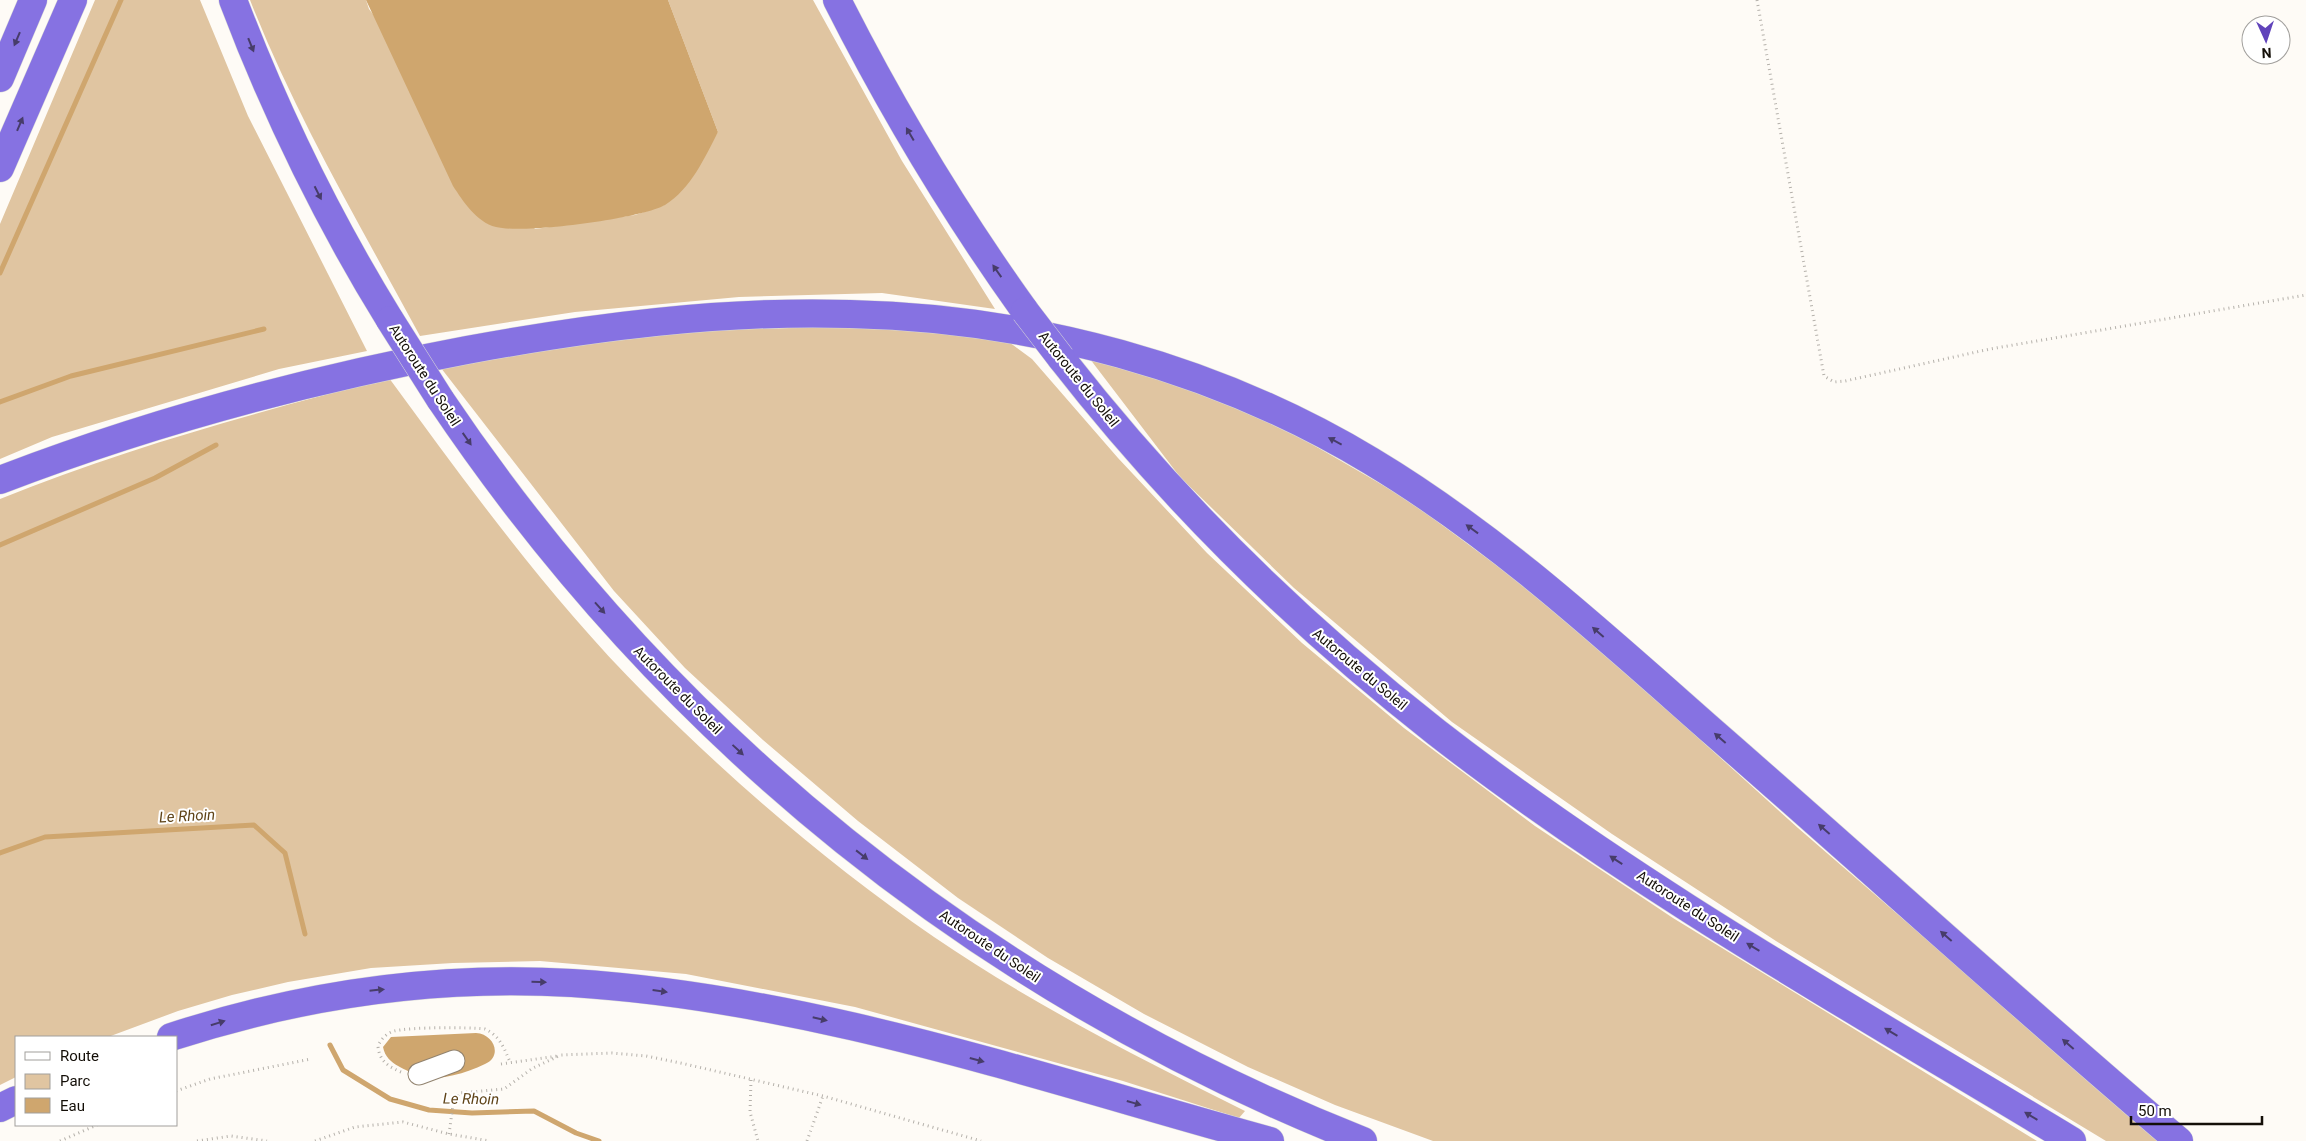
<svg xmlns="http://www.w3.org/2000/svg" width="2306" height="1141" font-family="Roboto,sans-serif">
	<style>
		.green { fill: #e0c5a1 }
		.water { fill: #cfa66e }
		.lines { fill: none; stroke-linecap: round; stroke-linejoin: round }
		.stream { stroke: #cfa66e; stroke-width: 5 }
		.minor-casing { stroke: #92836f; stroke-width: 23 }
		.highway-casing { stroke: #d9d9d7; stroke-width: 29 }
		.path { stroke: #b5b1ab; stroke-width: 3; stroke-dasharray: 1 4; stroke-linecap: butt }
		.minor { stroke: #fff; stroke-width: 21 }
		.highway { stroke: #8672e2; stroke-width: 28 }
		.highway-bridge-casing { stroke: #d9d9d7; stroke-width: 29; stroke-linecap: butt }
		.highway-bridge { stroke: #8672e2; stroke-width: 28 }
		.oneway { fill: #473c6a }
		.labels { text-anchor: middle; dominant-baseline: central; stroke-width: 4; stroke-linejoin: round; paint-order: stroke }
		.street-label { font-size: 14px; fill: #140f08; stroke: #fff }
		.water-label { font-size: 15px; font-style: italic; fill: #5f4317; stroke: #fff }
	</style>
	<rect width="100%" height="100%" fill="#fefbf6"/>
	<!-- green -->
	<path class="green" d="M95 0H200L248 116 367 351 279 369 52 437 0 459V224Z
		M250 0H366L369 9 535 229 635 215 664 205 718 132 668 0H813L902 161 995 309 882 293 739 297 575 312 420 336C360 225 296 117 250 0Z
		M825 327 923 329 1009 342 1032 359 1118 458 1207 553 1302 643 1404 728 1535 826 1673 918 2037 1141H1433L1335 1105 1248 1067 1144 1014 1048 958 958 898 858 821 763 740 685 668 614 591 441 368 584 344 711 330Z
		M1090 359 1117 364 1263 416 1407 499 1557 610 1798 828 2035 1033 2165 1141H2106L1776 941 1612 834 1452 722 1294 588 1180 477Z
		M389 378C469 487 549 598 645 694 734 783 831 866 934 937 1032 1004 1139 1058 1245 1111L1239 1118 1123 1081 855 1007 686 974 540 961 453 963 371 968 288 982 232 995 178 1011 108 1037H16V1077L0 1085V499C125 448 258 412 389 378Z"/>
	<!-- water -->
	<path class="water" d="M366 0H668L718 132C705 157 691 189 665 205 640 219 524 234 496 227 476 222 463 201 453 186Z
		M476 1033C494 1034 503 1056 485 1064 465 1074 442 1079 420 1079 407 1067 387 1067 383 1047L391 1037Z"/>
	<g class="lines">
		<!-- stream -->
		<path class="stream" d="M0 273 121 0
			M0 402 71 376 264 329
			M0 545 155 478 216 445
			M0 853 45 837 254 825 285 853 305 934
			M330 1045 343 1070 390 1099 429 1110 472 1113 534 1111 576 1133 599 1141"/>
		<!-- minor casing -->
		<g class="minor-casing">
			<path id="minor" d="M419 1074 454 1061"/>
		</g>
		<!-- highway casing -->
		<g class="highway-casing">
			<path id="highway" d="M233 0C275 111 327 218 390 320
				M837 0C892 109 954 212 1025 311
				M0 78 33 0
				M0 168 73 0
				M1061 358C1170 498 1297 623 1436 732 1635 887 1857 1011 2072 1141
				M440 399C668 738 983 991 1363 1141
				M0 480C151 422 307 380 467 350 592 327 722 310 850 314 1032 318 1215 367 1371 461 1496 536 1603 635 1712 731 1868 867 2021 1007 2179 1141
				M171 1037C300 995 436 975 572 983 811 998 1040 1078 1270 1141
				M0 1108 16 1100"/>
		</g>
		<!-- path -->
		<path class="path" d="M1757 0 1824 376 1834 382 1845 381 1990 349 2306 295
			M501 1064 558 1056
			M401 1072C389 1067 379 1061 378 1046 381 1039 387 1033 394 1031 411 1027 467 1027 485 1029 500 1036 504 1048 510 1062
			M751 1080 750 1112 758 1141
			M176 1091 210 1079 311 1059
			M449 1134 453 1105 459 1093 504 1089 533 1068 561 1055 612 1053 646 1056 685 1064 823 1096 981 1141
			M60 1141 97 1125
			M197 1141 231 1136 267 1141
			M315 1141 355 1127 403 1122 449 1134 490 1141
			M807 1141 823 1096"/>
		<!-- minor -->
		<use href="#minor" class="minor"/>
		<!-- highway -->
		<use href="#highway" class="highway"/>
		<!-- highway-bridge casing -->
		<g class="highway-bridge-casing">
			<path id="highway-bridge" d="M1025 311 1061 358
				M390 320 440 399"/>
		</g>
		<!-- highway-bridge -->
		<use href="#highway-bridge" class="highway-bridge"/>
	</g>
	<!-- one-way arrows -->
	<defs><path id="oneway-solid" d="M-6-.8H1V-3.2L6.5 0L1 3.2V.8H-6Z" transform="scale(1.25)"/></defs>
	<g class="oneway">
		<use href="#oneway-solid" transform="translate(17 39) rotate(113)"/>
		<use href="#oneway-solid" transform="translate(251 45) rotate(68)"/>
		<use href="#oneway-solid" transform="translate(20 124) rotate(-67)"/>
		<use href="#oneway-solid" transform="translate(910 134) rotate(-120)"/>
		<use href="#oneway-solid" transform="translate(318 193) rotate(63)"/>
		<use href="#oneway-solid" transform="translate(997 271) rotate(-125)"/>
		<use href="#oneway-solid" transform="translate(467 439) rotate(55)"/>
		<use href="#oneway-solid" transform="translate(1335 441) rotate(-152)"/>
		<use href="#oneway-solid" transform="translate(1472 529) rotate(-144)"/>
		<use href="#oneway-solid" transform="translate(600 608) rotate(48)"/>
		<use href="#oneway-solid" transform="translate(1598 632) rotate(-139)"/>
		<use href="#oneway-solid" transform="translate(1720 738) rotate(-139)"/>
		<use href="#oneway-solid" transform="translate(738 750) rotate(43)"/>
		<use href="#oneway-solid" transform="translate(1824 829) rotate(-139)"/>
		<use href="#oneway-solid" transform="translate(862 855) rotate(38)"/>
		<use href="#oneway-solid" transform="translate(1616 860) rotate(-147)"/>
		<use href="#oneway-solid" transform="translate(1946 936) rotate(-139)"/>
		<use href="#oneway-solid" transform="translate(1753 947) rotate(-149)"/>
		<use href="#oneway-solid" transform="translate(539 982) rotate(1)"/>
		<use href="#oneway-solid" transform="translate(377 990) rotate(-6)"/>
		<use href="#oneway-solid" transform="translate(660 991) rotate(8)"/>
		<use href="#oneway-solid" transform="translate(820 1019) rotate(13)"/>
		<use href="#oneway-solid" transform="translate(218 1023) rotate(-17)"/>
		<use href="#oneway-solid" transform="translate(1891 1032) rotate(-149)"/>
		<use href="#oneway-solid" transform="translate(2068 1044) rotate(-139)"/>
		<use href="#oneway-solid" transform="translate(977 1060) rotate(15)"/>
		<use href="#oneway-solid" transform="translate(1134 1103) rotate(16)"/>
		<use href="#oneway-solid" transform="translate(2031 1116) rotate(-149)"/>
	</g>
	<g class="labels">
		<!-- street labels -->
		<g class="street-label">
			<text transform="translate(425 375) rotate(57)">Autoroute du Soleil</text>
			<text transform="translate(1079 379) rotate(51)">Autoroute du Soleil</text>
			<text transform="translate(1360 669) rotate(40)">Autoroute du Soleil</text>
			<text transform="translate(678 690) rotate(45)">Autoroute du Soleil</text>
			<text transform="translate(1688 906) rotate(33)">Autoroute du Soleil</text>
			<text transform="translate(990 946) rotate(34)">Autoroute du Soleil</text>
		</g>
		<!-- water labels -->
		<g class="water-label">
			<text transform="translate(187 816) rotate(-3)">Le Rhoin</text>
			<text transform="translate(471 1099) rotate(1)">Le Rhoin</text>
		</g>
	</g>
	<!-- legend -->
	<rect x="15" y="1036" width="162" height="90" fill="#ffffff" stroke="#a19f9c"/>
	<rect x="25" y="1052" width="25" height="8" fill="#ffffff" stroke="#a19f9c"/>
	<text x="60" y="1061" font-size="15" fill="#140f08">Route</text>
	<rect x="25" y="1074" width="25" height="15" fill="#e0c5a1" stroke="#a19f9c"/>
	<text x="60" y="1086" font-size="15" fill="#140f08">Parc</text>
	<rect x="25" y="1098" width="25" height="15" fill="#cfa66e" stroke="#a19f9c"/>
	<text x="60" y="1111" font-size="15" fill="#140f08">Eau</text>
	<!-- north arrow -->
	<g transform="translate(2266 40) rotate(177)"><circle r="24" fill="#ffffff" stroke="#a19f9c"/>
	<path d="M0-4L9 19L0 12L-9 19Z" fill="#6043bb"/>
	<text y="-8" font-size="14" font-weight="bold" text-anchor="middle" fill="#140f08">N</text>
	</g>
	<!-- scale -->
	<path d="M2131 1116v8h131v-8" fill="none" stroke="#140f08" stroke-width="2.5"/>
	<text x="2138" y="1116" font-size="15" fill="#140f08" stroke="#ffffff" stroke-width="4" paint-order="stroke">50 m</text>
</svg>
